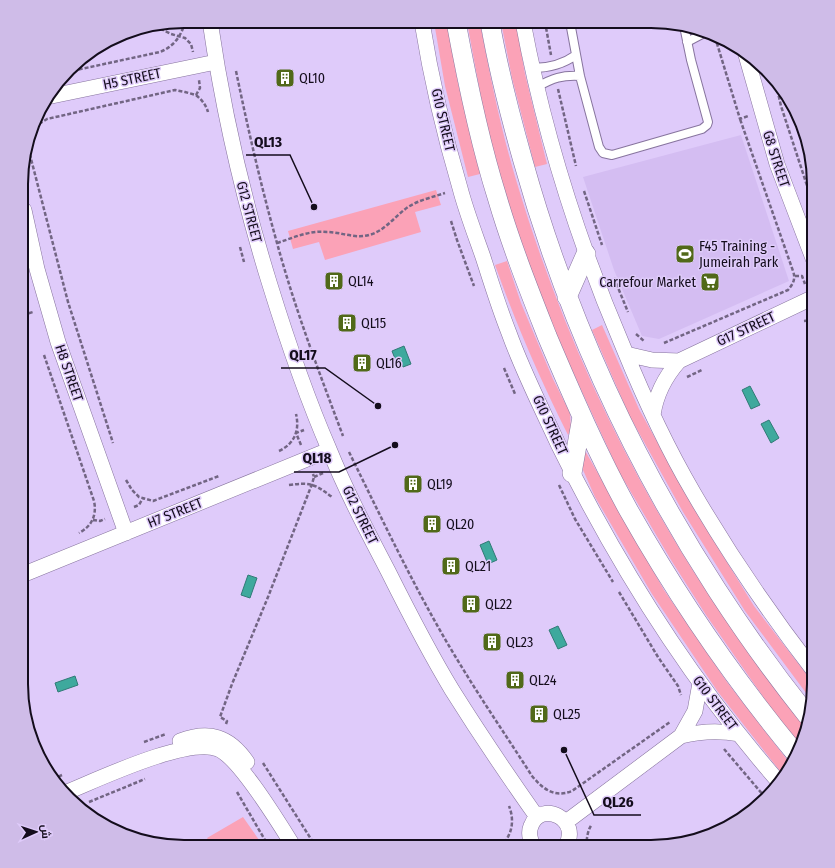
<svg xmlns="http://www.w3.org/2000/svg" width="835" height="868" font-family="'Fira Sans Condensed',Cairo,sans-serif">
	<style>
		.built { fill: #d4bdf2 }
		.green { fill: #fba2b7 }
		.water { fill: #3ea99d; stroke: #317a76 }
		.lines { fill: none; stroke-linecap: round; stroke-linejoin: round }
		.service-casing { stroke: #87749e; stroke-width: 10 }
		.minor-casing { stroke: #87749e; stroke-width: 16 }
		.tertiary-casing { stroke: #87749e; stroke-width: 20 }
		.path { stroke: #726583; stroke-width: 2.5; stroke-dasharray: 4 2; stroke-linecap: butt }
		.service { stroke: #fff; stroke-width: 8 }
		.minor { stroke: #fff; stroke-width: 15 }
		.tertiary { stroke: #fff; stroke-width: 19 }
		.labels { text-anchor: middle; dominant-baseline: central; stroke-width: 3; stroke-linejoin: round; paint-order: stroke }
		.poi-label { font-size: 14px; fill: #140d1c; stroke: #dfcbfa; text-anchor: start }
		.street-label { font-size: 14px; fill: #140d1c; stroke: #dfcbfa }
		.rim { fill: none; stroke: #140d1c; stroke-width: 2 }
		.leader { fill: none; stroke: #140d1c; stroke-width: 1.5 }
		.callout-dot { fill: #140d1c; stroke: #dfcbfa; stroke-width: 1.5 }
		.callout-label { font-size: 15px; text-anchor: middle; font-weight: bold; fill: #140d1c; stroke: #dfcbfa; stroke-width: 3; stroke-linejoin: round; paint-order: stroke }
	</style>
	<rect width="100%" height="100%" fill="#dfcbfa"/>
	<!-- built -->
	<path class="built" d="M741 135 789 281 659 339 642 336 614 270 583 177Z"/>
	<!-- green -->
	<path class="green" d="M434 22H447L458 83 480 174 468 177 445 86Z
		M467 22H480C490 76 501 130 517 183 576 380 673 566 805 724L799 743 773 711 706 615 671 560 619 472 571 368 531 274 502 184 484 114Z
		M501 22H516L525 74 547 164 535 167 512 78Z
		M436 190 441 205 415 212 421 232 325 260 319 242 293 249 288 231Z
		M507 261 521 303 553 379 570 413 571 430 568 435C540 379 516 324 495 265Z
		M602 325 639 409 693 507 754 606 814 684V695L812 701 745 611 683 512 629 415 592 330Z
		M583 447 664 590 727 682 792 766 783 775 718 692 652 594 595 497 583 470 580 458Z
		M243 817 264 847H213L207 838Z"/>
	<!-- water -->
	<path class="water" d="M404 346 411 364 403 367 401 362 397 364 392 351Z
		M750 386 760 405 751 409 742 390Z
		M769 420 779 438 771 443 761 424Z
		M489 541 497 560 488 564 480 545Z
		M248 575 257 578 250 598 241 595Z
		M558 626 567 645 558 649 549 630Z
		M75 676 78 685 58 692 55 683Z"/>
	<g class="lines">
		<!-- service casing -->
		<g class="service-casing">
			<path id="service" d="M570 22 580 76 599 147 603 153 612 155 702 129 707 125 708 122 691 60 684 26
				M687 42 704 33
				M533 68C549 68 562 65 576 55
				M537 87C553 78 562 75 580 76"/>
		</g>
		<!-- minor casing -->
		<g class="minor-casing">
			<path id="minor" d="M210 21C223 111 243 198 270 285 287 340 306 396 329 449 346 491 367 531 388 571 408 611 429 652 452 690 479 733 508 776 537 817
				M422 22C431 78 444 134 460 188 466 211 475 234 483 257 491 282 499 308 509 333 523 372 542 409 559 446 618 566 690 680 778 781
				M523 22C544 134 579 244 624 349 644 398 666 446 693 492 729 554 770 614 814 671
				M746 55 777 164 814 261
				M47 97 216 62
				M24 210 37 269 58 342 126 533
				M626 354 652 360 679 361
				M653 415C656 394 664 378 679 361L814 297
				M22 575 329 450
				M681 736C701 731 719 730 739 734
				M180 741C209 730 229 736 247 762
				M67 792C99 779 187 737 218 749 240 758 280 825 294 847
				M566 822 681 736 695 711 700 683
				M534 847C530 840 528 833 531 826 541 799 583 820 565 847"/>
		</g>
		<!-- tertiary casing -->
		<g class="tertiary-casing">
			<path id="tertiary" d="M456 22C467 81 479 140 497 197 511 245 529 290 547 336 572 395 598 455 629 511 677 596 733 678 796 754
				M490 22C498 69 510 115 523 161 566 315 630 456 717 590 745 633 775 675 807 715
				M567 297 586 254
				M572 473 582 417"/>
		</g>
		<!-- path -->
		<path class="path" d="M545 22 551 55
			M155 26 171 34 185 38 191 44 193 52
			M715 37 740 119 748 116
			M236 71C248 129 261 186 277 243 295 309 319 372 343 436
			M67 72 160 52C173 47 182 36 185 21
			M776 84 781 106 814 207
			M558 89 576 166
			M196 95C202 100 206 105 208 112
			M34 127 47 119 175 90 185 92 196 95 200 88 199 80
			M31 133 35 127
			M30 136 29 143 30 155 68 302 113 443
			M584 191 602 245
			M451 221 457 240 474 286
			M277 243C293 238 309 230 327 232 341 232 355 239 369 235 385 231 395 216 408 207 419 200 433 197 445 193
			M240 247 244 262
			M795 276H802L805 284
			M614 278 628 312
			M23 315 33 312
			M804 321 814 320
			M636 334 644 341
			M664 343 788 290C793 284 796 279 793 271L740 119
			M44 355 94 501C97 515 92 526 79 533
			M504 368 515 394
			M687 377 702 370
			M301 445 296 433 304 430
			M279 451C294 444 300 431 296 414
			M349 452C385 525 420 600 463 669 485 705 509 740 532 776 543 789 554 798 572 791L670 722
			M314 477 323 473
			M126 480 132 490 139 497 153 501 219 476
			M289 485C310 482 315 484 332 497
			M559 485 575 519 613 582
			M134 507 139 505 143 498
			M93 520 100 521 105 519
			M619 592 658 657 678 686 681 695
			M226 724 227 721 220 717 232 684 268 597 312 484 314 477 313 474
			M144 742 166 734
			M724 749 764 796
			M263 763 316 847
			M53 779 62 775
			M237 792 269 847
			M89 802 145 779
			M500 847C512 836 515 821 509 806
			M586 847C587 839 587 831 592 824"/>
		<!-- service -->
		<use href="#service" class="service"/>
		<!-- minor -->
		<use href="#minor" class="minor"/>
		<!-- tertiary -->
		<use href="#tertiary" class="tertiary"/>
	</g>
	<!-- icons -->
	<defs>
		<g id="building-square" transform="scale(1)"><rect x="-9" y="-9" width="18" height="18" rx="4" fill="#516919" stroke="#dfcbfa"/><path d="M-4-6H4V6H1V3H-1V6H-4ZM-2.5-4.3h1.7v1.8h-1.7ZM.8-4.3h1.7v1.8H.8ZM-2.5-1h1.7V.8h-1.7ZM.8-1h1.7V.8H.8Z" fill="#fff"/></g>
		<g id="stadium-square" transform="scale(1)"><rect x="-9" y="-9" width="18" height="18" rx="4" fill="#516919" stroke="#dfcbfa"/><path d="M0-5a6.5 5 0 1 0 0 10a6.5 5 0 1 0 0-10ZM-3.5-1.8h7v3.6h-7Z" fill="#fff"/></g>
		<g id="supermarket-square" transform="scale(1)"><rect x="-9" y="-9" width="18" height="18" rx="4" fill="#516919" stroke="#dfcbfa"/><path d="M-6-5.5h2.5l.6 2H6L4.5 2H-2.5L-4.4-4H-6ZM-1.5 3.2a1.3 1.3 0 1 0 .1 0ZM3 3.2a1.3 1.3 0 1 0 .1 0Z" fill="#fff"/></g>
	</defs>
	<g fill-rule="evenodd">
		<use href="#building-square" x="285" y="78"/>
		<use href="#stadium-square" x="685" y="254"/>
		<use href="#building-square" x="334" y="281"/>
		<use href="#supermarket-square" x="710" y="282"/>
		<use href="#building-square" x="347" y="323"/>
		<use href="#building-square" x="362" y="363"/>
		<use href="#building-square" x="413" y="484"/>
		<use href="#building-square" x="432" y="524"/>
		<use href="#building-square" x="451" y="566"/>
		<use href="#building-square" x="471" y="604"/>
		<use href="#building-square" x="492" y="642"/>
		<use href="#building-square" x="515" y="680"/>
		<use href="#building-square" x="539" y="714"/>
	</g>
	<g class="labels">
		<!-- poi labels -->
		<g class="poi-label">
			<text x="299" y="78">QL10</text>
			<text x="699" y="246">F45 Training -<tspan x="699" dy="16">Jumeirah Park</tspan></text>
			<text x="348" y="281">QL14</text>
			<text x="696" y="282" text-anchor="end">Carrefour Market</text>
			<text x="361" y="323">QL15</text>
			<text x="376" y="363">QL16</text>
			<text x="427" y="484">QL19</text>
			<text x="446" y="524">QL20</text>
			<text x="465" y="566">QL21</text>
			<text x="485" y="604">QL22</text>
			<text x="506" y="642">QL23</text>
			<text x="529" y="680">QL24</text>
			<text x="553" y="714">QL25</text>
		</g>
		<!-- street labels -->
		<g class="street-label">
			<text transform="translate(132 79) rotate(-12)">H5 STREET</text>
			<text transform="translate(443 120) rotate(77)">G10 STREET</text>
			<text transform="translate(776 159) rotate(72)">G8 STREET</text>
			<text transform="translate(249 212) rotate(75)">G12 STREET</text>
			<text transform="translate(746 329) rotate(-25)">G17 STREET</text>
			<text transform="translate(69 373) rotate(71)">H8 STREET</text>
			<text transform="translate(550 425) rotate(65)">G10 STREET</text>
			<text transform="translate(175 513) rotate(-22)">H7 STREET</text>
			<text transform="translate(360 515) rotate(64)">G12 STREET</text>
			<text transform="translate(715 703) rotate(53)">G10 STREET</text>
		</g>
	</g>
	<!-- crop -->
	<path d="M0 0H835V868H0ZM184 28H651A156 156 0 0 1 807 184V684A156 156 0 0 1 651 840H184A156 156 0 0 1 28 684V184A156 156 0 0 1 184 28Z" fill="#cfbce8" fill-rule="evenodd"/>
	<path class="rim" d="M184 28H651A156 156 0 0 1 807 184V684A156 156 0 0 1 651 840H184A156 156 0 0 1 28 684V184A156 156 0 0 1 184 28Z"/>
	<!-- callouts -->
	<path class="leader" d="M314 207L290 155H246M378 406L325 368H281M395 445L339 472H294M564 750L594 815H641"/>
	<g class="callout-dot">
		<circle cx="314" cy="207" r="4"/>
		<circle cx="378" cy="406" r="4"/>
		<circle cx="395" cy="445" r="4"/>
		<circle cx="564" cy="750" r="4"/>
	</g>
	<g class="callout-label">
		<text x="268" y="147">QL13</text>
		<text x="303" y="360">QL17</text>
		<text x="317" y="463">QL18</text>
		<text x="618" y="807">QL26</text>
	</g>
	<!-- north arrow -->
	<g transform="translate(36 832) rotate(87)" stroke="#dfcbfa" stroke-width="3" paint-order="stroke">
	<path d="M0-3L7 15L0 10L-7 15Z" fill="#140d1c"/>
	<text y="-6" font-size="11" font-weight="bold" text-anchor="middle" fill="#140d1c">ش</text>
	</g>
</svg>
